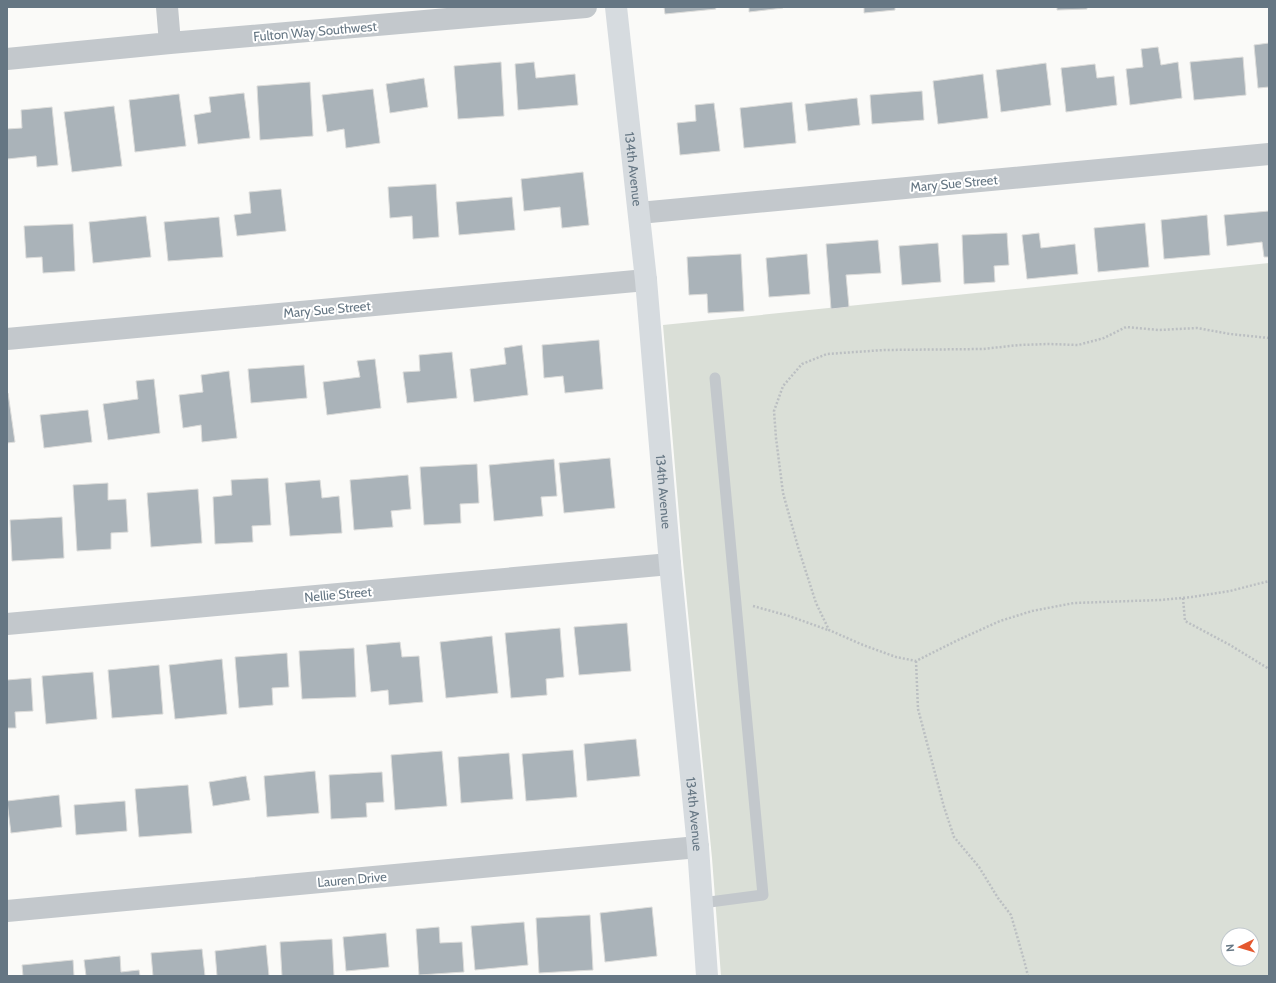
<svg xmlns="http://www.w3.org/2000/svg" width="1276" height="983" font-family="Cabin,sans-serif">
	<style>
		.green { fill: #dadfd7; fill-rule: evenodd }
		.building { fill: #aab3b9; stroke: #dcdcda }
		.lines { fill: none; stroke-linecap: round; stroke-linejoin: round }
		.path { stroke: #bbbfc2; stroke-width: 2.5; stroke-dasharray: 2 2; stroke-linecap: butt }
		.lane { stroke: #c3c8cc; stroke-width: 11 }
		.street { stroke: #c3c8cc; stroke-width: 22 }
		.secondary { stroke: #d6dbdf; stroke-width: 22 }
		.labels { text-anchor: middle; dominant-baseline: central; stroke-width: 4; stroke-linejoin: round; paint-order: stroke }
		.street-label { font-size: 13px; fill: #657683; stroke: #fff }
	</style>
	<rect width="100%" height="100%" fill="#fafaf8"/>
	<!-- green -->
	<path class="green" d="M1269 263V976H721L712 858 683 562 663 325ZM1228 935H1252V959H1228Z"/>
	<!-- building -->
	<path class="building" d="M664 7H715L716 9 665 14Z
		M749 7H783V8L749 12Z
		M864 7H895V10L864 13Z
		M1057 7H1087V9L1057 10Z
		M1269 43V87L1258 88 1254 45Z
		M1158 47 1161 65 1178 62 1182 98 1130 105 1126 69 1143 67 1141 49Z
		M1243 57 1246 95 1194 100 1190 62Z
		M501 62 504 116 458 119 454 66Z
		M534 62 536 78 575 74 578 105 518 110 515 64Z
		M1046 63 1051 105 1001 112 996 70Z
		M1095 64 1097 78 1114 76 1117 105 1066 112 1061 68Z
		M983 74 988 118 938 124 933 81Z
		M424 78 428 107 390 113 386 84Z
		M310 82 313 136 260 140 257 86Z
		M373 89 380 143 346 148 344 129 327 132 322 95Z
		M922 91 924 120 872 124 870 95Z
		M244 93 250 138 198 144 194 115 211 112 209 97Z
		M179 94 186 146 135 152 129 100Z
		M857 98 860 125 808 131 805 104Z
		M792 102 796 143 744 148 740 108Z
		M714 103 720 151 680 155 677 123 696 121 695 105Z
		M114 106 122 166 72 172 64 112Z
		M52 107 58 165 37 167 36 156 7 159V129L22 128 21 110Z
		M583 172 589 225 562 228 560 207 524 211 521 179Z
		M436 184 439 237 413 239 412 216 390 218 388 187Z
		M281 189 286 231 237 236 234 215 251 213 249 192Z
		M512 197 515 230 459 235 456 202Z
		M1269 211V257H1264L1262 242 1227 246 1224 215Z
		M1207 215 1210 255 1164 259 1161 220Z
		M146 216 151 257 93 263 89 222Z
		M219 217 223 257 168 261 164 222Z
		M1145 223 1149 267 1098 272 1094 228Z
		M73 224 75 271 43 273 42 257 26 258 24 226Z
		M1007 233 1009 265 994 266 995 282 964 284 962 235Z
		M1039 233 1041 248 1075 244 1078 274 1027 279 1022 235Z
		M878 240 881 273 846 275 849 307 831 309 826 244Z
		M938 243 941 282 902 285 899 246Z
		M741 254 744 311 708 313 707 294 689 295 687 257Z
		M807 254 810 294 769 297 766 258Z
		M599 340 603 389 565 393 563 376 544 378 542 345Z
		M522 345 528 395 474 402 470 369 506 364 504 348Z
		M452 352 457 398 407 403 403 372 420 371 419 355Z
		M375 359 381 408 327 415 323 382 360 377 357 361Z
		M304 365 307 398 251 403 248 369Z
		M229 371 237 438 202 442 201 425 183 428 179 395 203 392 201 375Z
		M154 379 160 433 108 440 103 404 138 399 136 381Z
		M7 393H8L15 442 7 443Z
		M88 410 92 442 44 448 40 415Z
		M610 458 615 508 564 513 559 463Z
		M554 459 557 496 541 497 543 516 494 521 489 465Z
		M477 464 479 503 460 504 461 523 424 525 420 467Z
		M408 475 411 509 391 511 393 527 354 530 350 480Z
		M268 478 271 525 252 526 253 542 215 544 213 497 232 495 231 480Z
		M320 480 322 498 339 496 342 533 290 536 285 483Z
		M108 483V500L126 499 128 532 111 533V549L77 551 73 485Z
		M198 489 202 543 151 547 147 493Z
		M62 517 64 558 12 561 10 520Z
		M627 623 631 671 579 675 574 627Z
		M560 628 564 677 546 679 547 695 511 698 505 633Z
		M492 636 498 693 446 698 440 642Z
		M400 642 402 657 419 656 423 702 389 705 388 690 371 692 366 645Z
		M354 648 356 697 302 699 299 651Z
		M287 653 289 687 272 688 273 705 239 708 235 657Z
		M222 659 227 714 175 719 169 665Z
		M159 665 163 714 112 718 108 670Z
		M93 672 97 719 46 724 42 676Z
		M31 678 33 711 15 712 16 728H7V680Z
		M636 739 640 776 587 781 584 744Z
		M573 750 577 797 526 801 522 754Z
		M442 751 447 806 395 810 391 755Z
		M509 753 513 799 461 803 458 757Z
		M315 771 319 813 267 817 264 776Z
		M382 772 384 802 366 803 367 817 331 819 329 775Z
		M246 776 250 800 213 806 209 782Z
		M188 785 192 833 139 837 135 789Z
		M59 795 62 827 11 833 7 801Z
		M125 801 127 831 76 835 74 805Z
		M652 907 657 956 605 962 600 913Z
		M590 915 593 970 539 973 536 918Z
		M524 922 528 965 475 970 471 926Z
		M439 927 440 943 462 942 464 972 419 975 416 929Z
		M386 933 389 967 346 971 343 937Z
		M332 939 334 976H282L280 942Z
		M266 945 269 976H217L215 951Z
		M202 949 205 976H153L151 953Z
		M120 956 121 972 139 970 140 976H86L84 960Z
		M73 960 74 976H23L22 965Z"/>
	<g class="lines">
		<!-- path -->
		<path class="path" d="M1269 338 1230 334 1197 328 1159 330 1126 327 1104 338 1078 345 1049 344 1019 345 983 349 884 350 827 354 802 364 783 386 774 411 776 438 783 493 798 547 816 603 829 630 863 645 896 657 916 661 958 640 1000 621 1032 611 1074 603 1160 600 1192 597 1230 591 1269 581
			M1183 598 1185 621 1230 645 1269 669
			M753 606 789 616 828 630
			M916 661 918 709 944 807 954 837 979 867 998 898 1011 915 1024 960 1028 976"/>
		<!-- lane -->
		<path class="lane" d="M702 903 763 895 715 378"/>
		<!-- street -->
		<path class="street" d="M167 7 170 43
			M7 59 170 43 586 7
			M639 213 1269 154
			M7 339 646 280
			M7 624 670 564
			M7 911 698 847"/>
		<!-- secondary -->
		<path class="secondary" id="s1" d="M616 7 646 280 670 564 698 847 707 976"/>
	</g>
	<g class="labels">
		<!-- street labels -->
		<g class="street-label">
			<text transform="translate(315 31) rotate(-5)">Fulton Way Southwest</text>
			<text stroke="none"><textPath href="#s1" startOffset="163">134th Avenue</textPath></text>
			<text transform="translate(954 183) rotate(-5)">Mary Sue Street</text>
			<text transform="translate(327 309) rotate(-5)">Mary Sue Street</text>
			<text stroke="none"><textPath href="#s1" startOffset="487">134th Avenue</textPath></text>
			<text transform="translate(338 594) rotate(-5)">Nellie Street</text>
			<text stroke="none"><textPath href="#s1" startOffset="811">134th Avenue</textPath></text>
			<text transform="translate(352 879) rotate(-5)">Lauren Drive</text>
		</g>
	</g>
	<!-- border -->
	<rect width="1276" height="983" fill="none" stroke="#657683" stroke-width="16"/>
	<!-- north arrow -->
	<g transform="translate(1240 947) rotate(265)"><circle r="19" fill="#ffffff" stroke="#c1c8cd"/>
	<path d="M0-3L7 15L0 10L-7 15Z" fill="#e4572e"/>
	<text y="-6" font-size="11" font-weight="bold" text-anchor="middle" fill="#657683">N</text>
	</g>
</svg>
